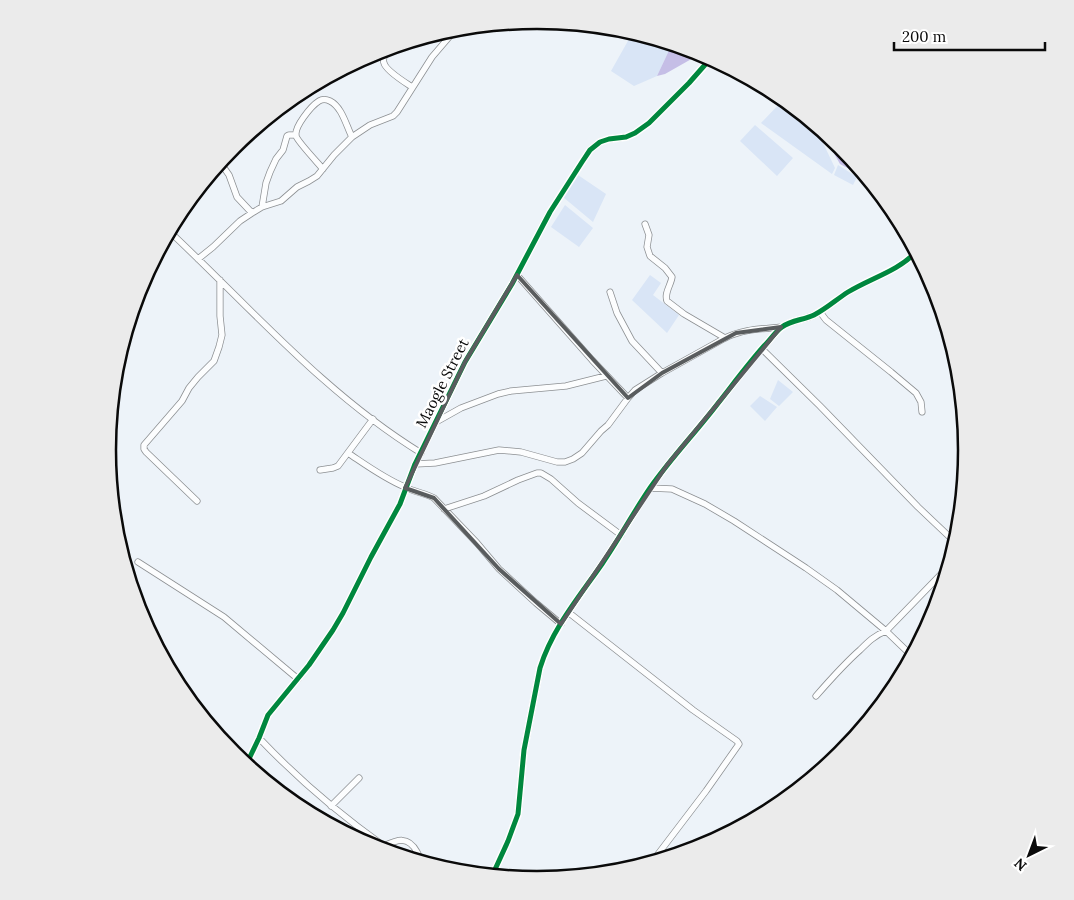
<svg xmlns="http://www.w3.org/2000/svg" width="1074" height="900" font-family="Lora,serif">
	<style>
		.farmland { fill: #d9e5f6 }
		.forest { fill: #c5bee6 }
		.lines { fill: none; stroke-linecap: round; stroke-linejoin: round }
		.street-casing { stroke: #8c8f92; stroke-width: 7 }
		.street { stroke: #fcfdfe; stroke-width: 5.5 }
		.cycleway-casing { stroke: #fff; stroke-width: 8 }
		.cycleway { stroke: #00873e; stroke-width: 5 }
		.marked { fill: none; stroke: #595c5e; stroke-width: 4; stroke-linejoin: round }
		.labels { text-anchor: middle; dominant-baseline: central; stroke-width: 5; stroke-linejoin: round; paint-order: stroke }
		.street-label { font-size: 15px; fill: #0a0a0a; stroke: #fff }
		.rim { fill: none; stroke: #0a0a0a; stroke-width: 2.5 }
	</style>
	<rect width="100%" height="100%" fill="#edf3f9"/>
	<!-- farmland -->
	<path class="farmland" d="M633 32 672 44 657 76 634 86 611 71Z
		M784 99 814 124 835 168 832 174 761 123Z
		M755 125 793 158 777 176 740 141Z
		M838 165 857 177 853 185 834 175Z
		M578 175 606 194 593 222 563 197Z
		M565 205 593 228 579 247 551 227Z
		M650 275 661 283 653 295 679 315 667 333 632 300Z
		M778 380 793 392 779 406 770 399Z
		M760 396 777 407 765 421 750 406Z"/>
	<!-- forest -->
	<path class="forest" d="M672 44 702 53 665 74 657 76Z
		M827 141H835L841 146 861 171 859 174 840 164Z"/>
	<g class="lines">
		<!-- street casing -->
		<g class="street-casing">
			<path id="street" d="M389 48C386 52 382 58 384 63 386 71 406 83 412 87
				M221 161 222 165 229 175 237 197 252 213
				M323 169C318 163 298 142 296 136 294 127 311 106 319 101 322 99 326 99 330 101 342 107 346 125 352 137
				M262 207 266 183 270 172 276 159 283 150 287 136 289 135H296
				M645 224 649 235 647 247 650 256 665 268 672 277C671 285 664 293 667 301L684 314 725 338
				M169 231C250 307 325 394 421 453
				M198 259 213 247 240 221 252 213 262 207 281 201 297 187 309 181 317 176 334 155 352 137 370 125 393 116 397 112 432 57 450 36 463 27
				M517 275 592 360 628 398
				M610 292 617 313 632 341 662 373
				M820 312 826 320 891 372 916 393 921 402 922 412
				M762 349 820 406 918 507 956 543
				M436 422 461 408 498 394 511 391 566 386 606 376
				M348 453C366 465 385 479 405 487 414 492 425 493 434 498L477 543 499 569 536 603 561 624
				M415 464 435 463 499 450 521 452 557 462H565L573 459 582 453 601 431 608 425 628 398 635 390 662 373 725 338C743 329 761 329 781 327
				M320 470 333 468 338 466 373 419
				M650 488 672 489 705 504 734 521 806 568 837 590 886 631 912 656
				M197 501 146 452 144 449V445L182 401 189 388 198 377 214 361 219 347 222 335 220 316V280
				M444 509 484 496 518 480 537 473H541L551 479 578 503 621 535
				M138 562 224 617 298 679
				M568 612 693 710 737 741 739 744 706 791 652 862
				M816 696C830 680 844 664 860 650 868 642 875 635 886 631L949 566
				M259 738C297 778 339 814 384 846L389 852
				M246 765 259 738 268 715 309 665 333 630 343 613 371 557 400 504 415 464 465 362 512 284 550 212 582 162 590 150 600 142 609 139 626 137 635 133 649 123 689 83 711 58
				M331 806 359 778
				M384 846C397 840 408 835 417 852 419 856 420 859 423 863
				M492 876 508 841 518 814 524 750 540 668C552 629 579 597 602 564 619 539 633 513 650 488 671 458 697 431 719 402 734 383 748 364 764 346 770 340 775 332 782 327 791 320 804 320 814 315 826 309 837 299 848 292 871 278 898 271 916 252"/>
		</g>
		<!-- street -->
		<use href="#street" class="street"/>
		<!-- cycleway casing -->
		<g class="cycleway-casing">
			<path id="cycleway" d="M246 765 259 738 268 715 309 665 333 630 343 613 371 557 400 504 415 464 465 362 512 284 550 212 582 162 590 150 600 142 609 139 626 137 635 133 649 123 689 83 711 58
				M492 876 508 841 518 814 524 750 540 668C552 629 579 597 602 564 619 539 633 513 650 488 671 458 697 431 719 402 734 383 748 364 764 346 770 340 775 332 782 327 791 320 804 320 814 315 826 309 837 299 848 292 871 278 898 271 916 252"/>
		</g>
		<!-- cycleway -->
		<use href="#cycleway" class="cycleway"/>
	</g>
	<!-- marked area -->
	<path class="marked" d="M517 275 628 398 662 373 736 333 781 327 667 465 561 624 499 569 434 498 405 488 465 362Z"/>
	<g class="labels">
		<!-- street labels -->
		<g class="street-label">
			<text transform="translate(442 383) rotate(-63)">Maogle Street</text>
		</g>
	</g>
	<!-- crop -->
	<path d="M0 0H1074V900H0ZM116 450a421 421 0 1 1 842 0a421 421 0 1 1-842 0Z" fill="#ebebeb" fill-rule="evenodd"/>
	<path class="rim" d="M116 450a421 421 0 1 1 842 0a421 421 0 1 1-842 0Z"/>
	<!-- north arrow -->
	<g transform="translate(1029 855) rotate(222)" stroke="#ffffff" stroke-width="4" paint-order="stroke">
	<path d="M0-4L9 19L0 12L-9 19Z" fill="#0a0a0a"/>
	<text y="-8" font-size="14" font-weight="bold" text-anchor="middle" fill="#0a0a0a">N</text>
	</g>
	<!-- scale -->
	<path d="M894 42v8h151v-8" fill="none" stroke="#0a0a0a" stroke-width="2.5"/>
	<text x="902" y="42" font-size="15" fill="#0a0a0a" stroke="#ffffff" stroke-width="4" paint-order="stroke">200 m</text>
</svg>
